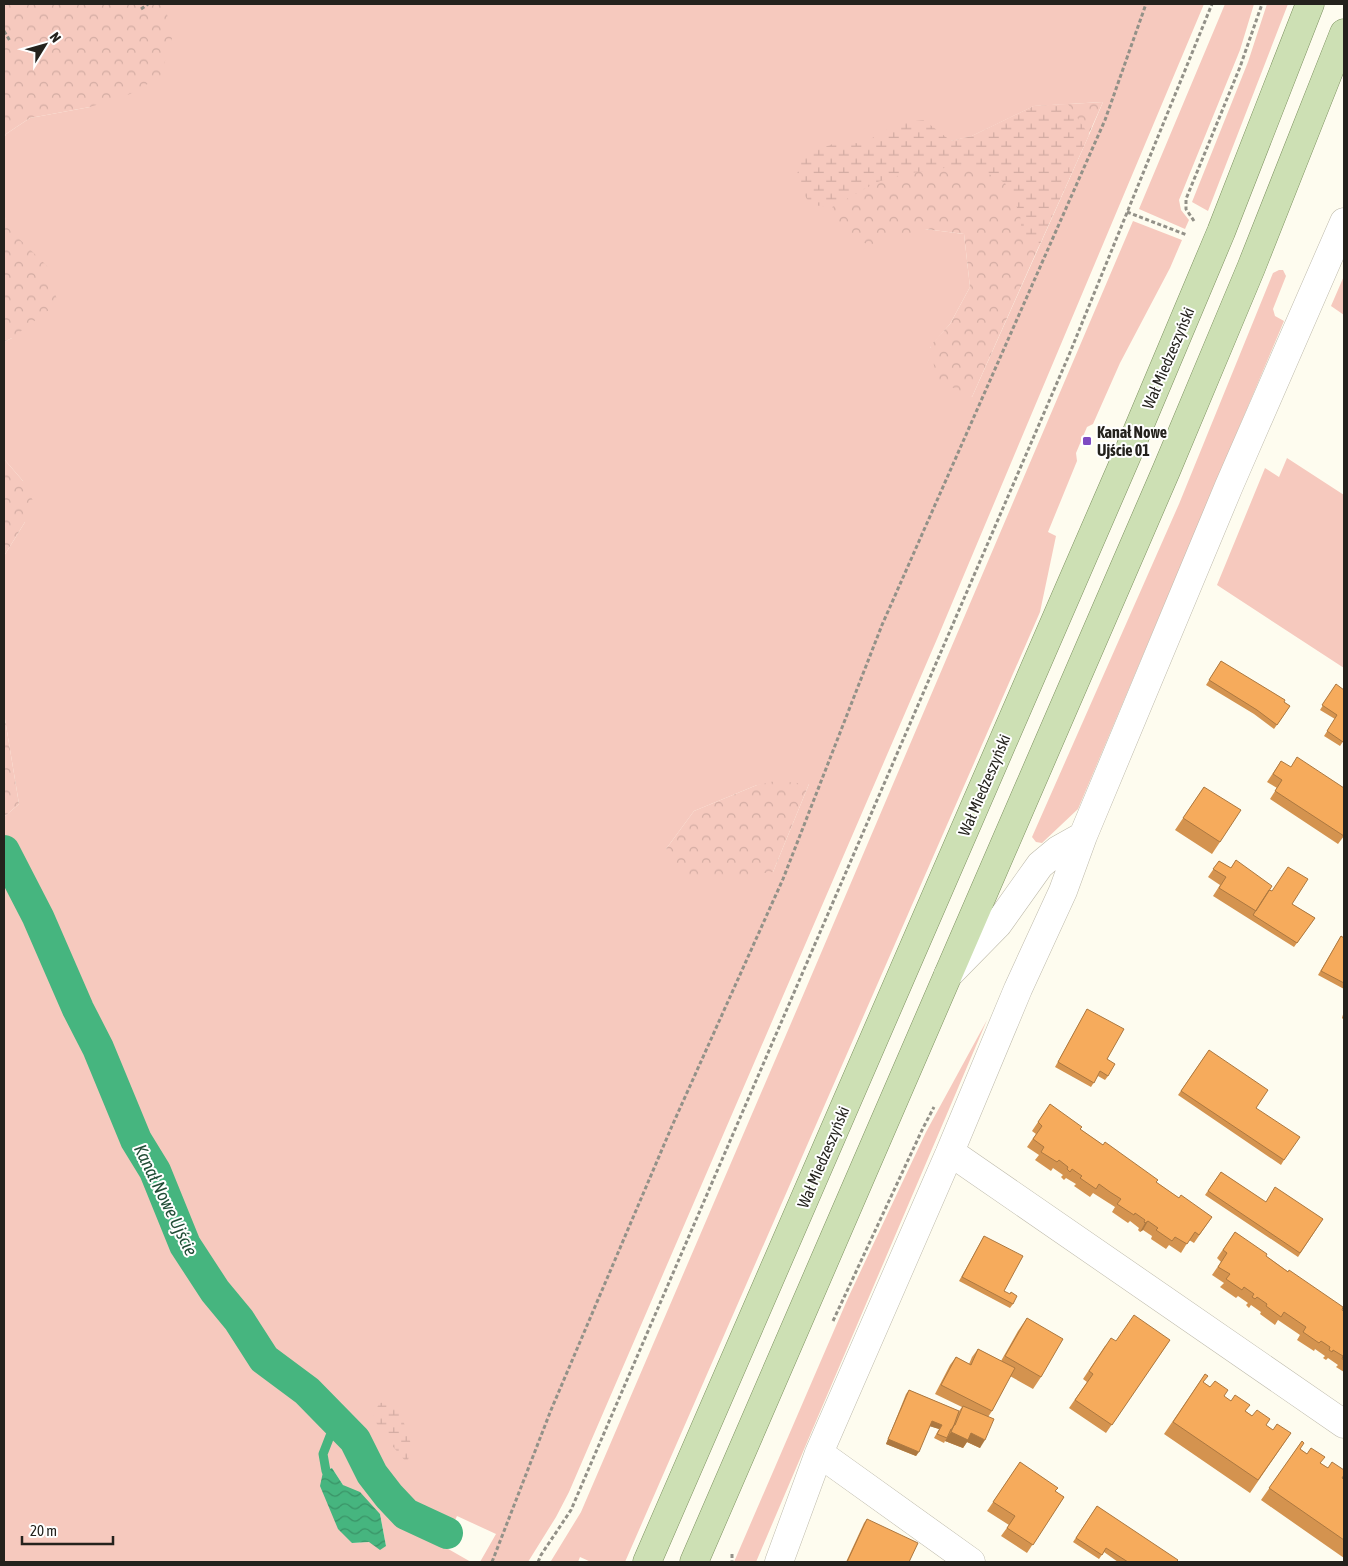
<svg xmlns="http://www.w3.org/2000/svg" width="1348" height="1566" font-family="'Asap Condensed',sans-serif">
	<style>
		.green { fill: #f6c9be; fill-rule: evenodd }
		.forest { fill: url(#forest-crowns) }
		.wetland { fill: url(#wetland-marsh) }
		.water { fill: url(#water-waves) }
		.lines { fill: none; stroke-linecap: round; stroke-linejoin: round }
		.stream { stroke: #46b57f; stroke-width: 9 }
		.canal { stroke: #46b57f; stroke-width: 32 }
		.minor-casing { stroke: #bebaab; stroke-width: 29 }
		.major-casing { stroke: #7c905f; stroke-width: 29 }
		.path { stroke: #939188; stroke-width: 3; stroke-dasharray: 4 2.5; stroke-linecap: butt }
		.minor { stroke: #fff; stroke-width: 28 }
		.major { stroke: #cde0b4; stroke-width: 28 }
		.wall { fill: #d4934f }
		.shaded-wall { fill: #ac7840 }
		.building { fill: #f6ab5c; stroke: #ac7840 }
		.poi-dot { fill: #7e4bc2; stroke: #fff; stroke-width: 2 }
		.labels { text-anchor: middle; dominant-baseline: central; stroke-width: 4; stroke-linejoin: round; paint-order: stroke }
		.street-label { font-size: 16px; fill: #24221d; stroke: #fff }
		.poi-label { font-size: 16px; font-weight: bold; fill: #24221d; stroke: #fff; text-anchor: start }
		.water-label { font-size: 18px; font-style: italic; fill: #204d36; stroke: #fff }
	</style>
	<defs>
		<pattern id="forest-crowns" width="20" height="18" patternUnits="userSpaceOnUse" patternTransform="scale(1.25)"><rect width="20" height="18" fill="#f6c9be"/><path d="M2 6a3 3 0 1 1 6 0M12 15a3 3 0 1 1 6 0" fill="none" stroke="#d3aca3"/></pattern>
		<pattern id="wetland-marsh" width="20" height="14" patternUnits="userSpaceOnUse" patternTransform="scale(1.25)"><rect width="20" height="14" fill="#f6c9be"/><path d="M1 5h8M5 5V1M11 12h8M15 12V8" fill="none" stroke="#d3aca3"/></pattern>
		<pattern id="water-waves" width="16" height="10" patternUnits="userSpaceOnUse" patternTransform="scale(1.25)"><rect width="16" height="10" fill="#46b57f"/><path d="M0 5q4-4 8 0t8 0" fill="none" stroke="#3a9367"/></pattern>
	</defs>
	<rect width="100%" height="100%" fill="#fefcef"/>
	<!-- green -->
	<path class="green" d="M164 4H1204L937 639 569 1492 556 1517 528 1562H480L496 1534 457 1516 443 1546 471 1562H4V817L19 804 4 713V556L25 522 23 481 4 459V342L12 338 7 228 4 212V138L6 134 30 118 90 107ZM1103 102 1089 135 972 397 930 347 950 324 970 287 964 234 925 229 889 156 972 136 1034 106ZM809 784 773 872 666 849 694 811 757 785ZM332 1468 343 1485 380 1514 386 1546 369 1542 352 1543 323 1472Z
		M1225 4H1254L1240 50 1179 200 1181 210 1189 220 1185 229 1139 209Z
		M1267 4H1288L1208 211 1192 202 1248 62Z
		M1133 221 1182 240 1170 268 1120 363 1093 424 1087 427 1076 453 1077 461 1048 532 1056 536 1040 612 625 1562H591L580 1557 578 1562H554L551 1561 581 1512 804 993Z
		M1279 270H1283L1286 276 1273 309 1275 316 1284 321 1078 809 1042 843 1036 842 1032 837 1179 504 1273 273Z
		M1344 276V315L1331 306Z
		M1287 458 1344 495V668L1217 585 1265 468 1279 477Z
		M987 1020 756 1562H734L848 1298 926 1132Z"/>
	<!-- forest -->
	<path class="forest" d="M4 4H164L173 35 160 77 130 94 90 107 30 118 6 134 4 138Z
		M1103 102 972 397 937 380 930 346 950 324 970 287 964 234 925 229 870 245 837 233 832 207 835 186 889 156 972 136 1034 106Z
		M4 212 8 228 47 266 58 303 12 338 4 342Z
		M4 459 23 481 34 503 25 522 4 556Z
		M4 713 19 804 4 817Z
		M775 781 809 784 773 872 688 882 666 849 694 811 757 785Z"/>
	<!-- wetland -->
	<path class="wetland" d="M1068 104 1089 135 1039 246 1022 234 1020 214 1005 183 971 164 904 174 877 182 832 207 811 205 795 181 803 155 841 141 862 144 898 123 924 120 951 141 972 136 1034 106Z
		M394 1402 400 1411 412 1447 407 1463 389 1442 373 1418 379 1403Z"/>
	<!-- water -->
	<path class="water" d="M332 1468 343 1485 360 1492 380 1514 386 1546 380 1550 369 1542 352 1543 338 1529 320 1486 323 1472Z"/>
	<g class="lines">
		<!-- stream -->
		<path class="stream" d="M326 1471 323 1454 330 1436 337 1422"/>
		<!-- canal -->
		<path class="canal" d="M4 851 38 917 78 1009 98 1048 136 1140 155 1171 185 1245 215 1291 239 1320 264 1359 307 1391 355 1440 372 1474 389 1496 406 1514 447 1533"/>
		<!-- minor casing -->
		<g class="minor-casing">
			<path id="minor" d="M948 975 998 924 1040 865 1058 850 1083 836
				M950 1152 1344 1424
				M819 1453 971 1562
				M779 1562 819 1453 950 1152 1018 989 1063 891 1083 836 1229 486 1344 222"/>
		</g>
		<!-- major casing -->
		<g class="major-casing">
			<path id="major" d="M647 1562 1128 453 1221 232 1310 4
				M694 1562 1166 471 1251 268 1344 33"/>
		</g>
		<!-- path -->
		<path class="path" d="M141 9 148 4
			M4 31 10 41
			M1127 212 1187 235
			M1194 221 1186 209V199L1240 67 1262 4
			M833 1321 923 1128 934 1107
			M732 1554V1562
			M492 1562 551 1410 672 1126 783 879 882 625 1105 120 1146 4
			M538 1562 541 1555 571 1510 589 1468 1069 355 1212 4"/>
		<!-- minor -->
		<use href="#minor" class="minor"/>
		<!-- major -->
		<use href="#major" class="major"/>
	</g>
	<!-- wall -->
	<path class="wall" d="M1221 661 1290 706 1274 729 1254 714 1206 685Z
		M1336 684 1344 740 1340 746 1324 736 1335 719 1320 710Z
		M1281 761 1344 836 1338 844 1270 799 1277 788 1267 782Z
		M1204 787 1220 842 1212 854 1175 830Z
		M1236 860 1269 890 1315 918 1294 947 1213 896 1220 885 1208 877 1219 861 1231 868Z
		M1341 936 1344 938V989L1318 975Z
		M1087 1009 1107 1059 1108 1076 1105 1080 1098 1076 1091 1087 1055 1067Z
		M1344 1011V1020L1342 1018Z
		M1209 1050 1256 1108 1284 1160 1281 1165 1178 1095Z
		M1050 1104 1080 1129 1156 1182 1179 1198 1212 1217 1194 1243 1189 1240 1181 1253 1169 1245 1166 1249 1151 1239 1152 1236 1143 1230 1140 1232 1138 1230 1139 1228 1130 1221 1128 1223 1112 1212 1115 1207 1093 1193 1090 1197 1074 1186 1076 1184 1066 1178 1064 1180 1061 1177 1063 1175 1053 1168 1051 1171 1035 1160 1039 1155 1027 1147 1036 1134 1032 1131Z
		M1221 1172 1265 1202 1323 1219 1298 1257 1205 1195Z
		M1235 1232 1266 1256 1344 1311V1372L1336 1367 1338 1365 1328 1358 1326 1360 1323 1358 1325 1356 1315 1349 1314 1351 1297 1340 1300 1335 1278 1320 1275 1325 1260 1314 1261 1312 1251 1305 1249 1308 1246 1305 1248 1303 1238 1296 1236 1298 1220 1287 1224 1283 1212 1275 1221 1262 1217 1258Z
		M984 1236 1004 1291 1013 1304 1010 1308 959 1281Z
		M1027 1318 1041 1377 1033 1389 1010 1376 992 1411 988 1417 980 1448 967 1442 963 1448 945 1441 944 1443 934 1438 939 1429 930 1426 916 1456 886 1444 906 1394 909 1390 959 1411 962 1407 935 1394 950 1365 956 1357 969 1364 972 1357 978 1349 1001 1361 1018 1331Z
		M1170 1340 1106 1433 1069 1408 1087 1382 1083 1379 1105 1346 1116 1341Z
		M1205 1374 1203 1382 1273 1430 1291 1433 1250 1493 1164 1434Z
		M1302 1441 1300 1449 1344 1479V1558L1261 1500Z
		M1020 1462 1055 1491 1064 1497 1027 1553 1001 1536 1009 1525 987 1511Z
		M1097 1506 1176 1562H1118L1104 1552 1099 1559 1073 1542Z
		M867 1519 909 1562H846L864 1523Z"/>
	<!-- shaded-wall -->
	<path class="shaded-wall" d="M1148 1221 1143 1230 1140 1232 1145 1223Z
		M932 1421 942 1425 939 1429 929 1426Z
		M951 1432 971 1433 985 1440 980 1448 967 1442 963 1448 945 1441Z
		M888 1439 919 1452 916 1456 886 1444Z"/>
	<!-- building -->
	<path class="building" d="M1221 661 1285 700 1284 702 1290 706 1277 725 1257 710 1209 680Z
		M1336 684 1344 690V740L1343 742 1327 731 1337 715 1322 705Z
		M1297 757 1344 788V836L1275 791 1282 780 1273 774 1281 761 1291 767Z
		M1204 787 1241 810 1220 842 1183 818Z
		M1236 860 1272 886 1256 911 1219 888 1226 877 1213 869 1219 861 1231 868Z
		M1288 867 1308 879 1292 904 1315 918 1297 943 1253 915 1269 890 1272 891Z
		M1341 936 1344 938V983L1321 971Z
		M1087 1009 1124 1029 1107 1059 1115 1064 1108 1076 1100 1071 1094 1083 1058 1062Z
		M1209 1050 1268 1090 1256 1108 1300 1137 1284 1160 1181 1091Z
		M1050 1104 1082 1127 1080 1129 1103 1145 1105 1142 1158 1180 1156 1182 1179 1198 1181 1195 1212 1217 1199 1235 1195 1232 1187 1244 1175 1237 1172 1241 1156 1230 1158 1228 1148 1221 1145 1223 1144 1222 1145 1220 1135 1213 1134 1215 1117 1204 1121 1199 1110 1192 1099 1184 1096 1189 1080 1178 1082 1176 1072 1169 1070 1172 1067 1169 1068 1167 1059 1160 1057 1162 1041 1152 1044 1147 1033 1139 1042 1126 1038 1122Z
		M1221 1172 1266 1202 1275 1187 1323 1219 1300 1253 1208 1191Z
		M1235 1232 1267 1254 1266 1256 1288 1272 1289 1270 1343 1307 1342 1310 1344 1311V1360L1342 1359 1343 1356 1333 1350 1332 1352 1329 1350 1330 1347 1321 1341 1319 1343 1303 1332 1306 1327 1284 1312 1281 1317 1266 1306 1267 1304 1257 1297 1255 1299 1252 1297 1254 1294 1244 1287 1242 1290 1226 1279 1230 1274 1218 1267 1227 1253 1223 1250Z
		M984 1236 1023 1256 1004 1291 1010 1294 1011 1292 1017 1296 1013 1304 962 1277Z
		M1134 1315 1170 1340 1112 1425 1075 1400 1093 1374 1089 1371 1111 1338 1116 1341Z
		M1027 1318 1063 1339 1041 1377 1005 1356Z
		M978 1349 1015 1368 992 1411 941 1385 956 1357 971 1365Z
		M1205 1374 1208 1376 1203 1382 1210 1387 1215 1381 1228 1390 1224 1396 1231 1401 1235 1395 1250 1405 1245 1411 1252 1416 1257 1410 1270 1419 1266 1425 1273 1430 1277 1424 1291 1433 1258 1480 1173 1422Z
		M909 1390 959 1411 954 1425 952 1429H951L947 1438 937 1434 942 1425 932 1421 919 1452 888 1439Z
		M963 1406 994 1419 985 1440 971 1433 968 1440 951 1432 954 1425H955Z
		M1302 1441 1304 1443 1300 1449 1307 1454 1311 1448 1325 1457 1320 1463 1328 1468 1332 1462 1344 1470V1475L1342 1478 1344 1479V1540L1269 1488Z
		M1020 1462 1058 1488 1055 1491 1064 1497 1033 1545 1007 1528 1015 1516 993 1502Z
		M1097 1506 1178 1560 1176 1562H1128L1106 1548 1102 1555 1076 1538Z
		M867 1519 918 1543 909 1562H847Z"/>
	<!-- markers -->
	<rect class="poi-dot" x="1082" y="436" width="10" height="10" rx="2.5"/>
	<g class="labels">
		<!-- street labels -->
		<g class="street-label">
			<text transform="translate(1168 358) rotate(-67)">Wał Miedzeszyński</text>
			<text transform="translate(984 785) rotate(-67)">Wał Miedzeszyński</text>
			<text transform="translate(823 1157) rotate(-67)">Wał Miedzeszyński</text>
		</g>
		<!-- poi labels -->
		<g class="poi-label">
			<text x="1097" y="432">Kanał Nowe<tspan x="1097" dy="18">Ujście 01</tspan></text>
		</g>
		<!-- water labels -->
		<g class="water-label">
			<text transform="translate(166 1200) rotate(64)">Kanał Nowe Ujście</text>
		</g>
	</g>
	<!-- border -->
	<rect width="1348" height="1566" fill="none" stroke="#24221d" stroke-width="10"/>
	<!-- north arrow -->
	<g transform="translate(45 45) rotate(53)" stroke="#ffffff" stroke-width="4" paint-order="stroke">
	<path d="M0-4L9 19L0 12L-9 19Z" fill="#24221d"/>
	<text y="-8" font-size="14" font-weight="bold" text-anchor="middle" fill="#24221d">N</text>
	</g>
	<!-- scale -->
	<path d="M22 1536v8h91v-8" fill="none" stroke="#24221d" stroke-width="2.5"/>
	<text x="30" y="1536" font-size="15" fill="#24221d" stroke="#ffffff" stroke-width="4" paint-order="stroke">20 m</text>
</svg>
